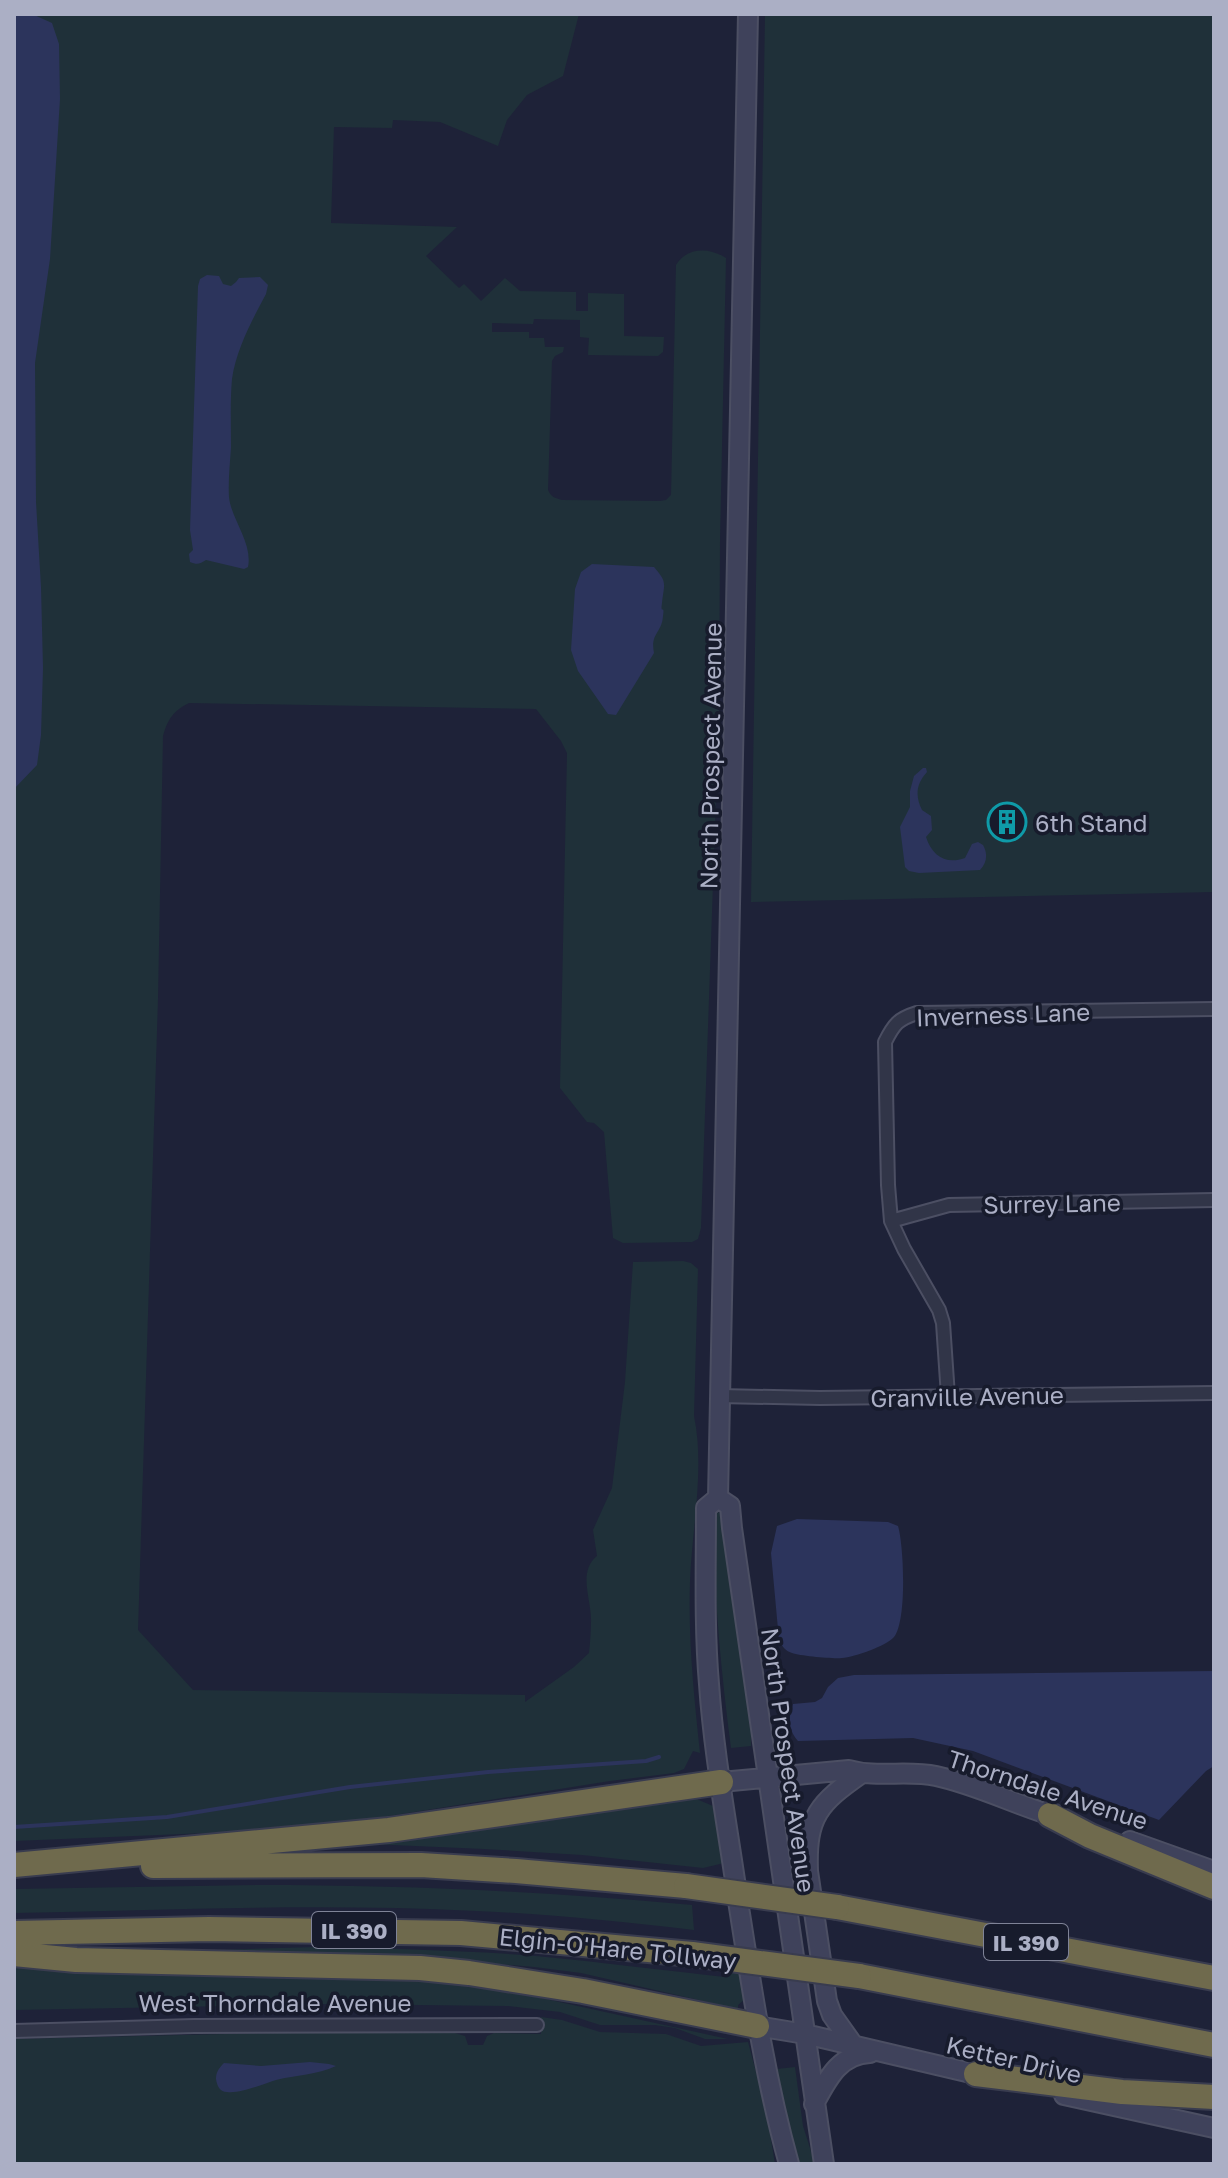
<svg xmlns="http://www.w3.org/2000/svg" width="1228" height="2178" font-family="'Golos Text',sans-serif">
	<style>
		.green { fill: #1f3039 }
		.water { fill: #2c345c }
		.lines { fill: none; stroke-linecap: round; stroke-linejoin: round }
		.stream { stroke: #2c345c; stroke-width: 4 }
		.street-casing { stroke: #4c4f63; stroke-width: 16 }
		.secondary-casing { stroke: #4c4f63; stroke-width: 22 }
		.highway-casing { stroke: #393c4f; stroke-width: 28 }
		.street { stroke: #313548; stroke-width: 12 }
		.secondary { stroke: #3f425b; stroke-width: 18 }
		.highway { stroke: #6f6a4d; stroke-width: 24 }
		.highway-bridge-casing { stroke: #393c4f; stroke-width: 28; stroke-linecap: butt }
		.highway-bridge { stroke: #6f6a4d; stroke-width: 24 }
		.labels { text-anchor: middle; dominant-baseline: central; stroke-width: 7; stroke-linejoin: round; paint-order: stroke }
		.shield { fill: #171b2c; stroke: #7f8397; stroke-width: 2 }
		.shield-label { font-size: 22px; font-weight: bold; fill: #abafc5 }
		.street-label { font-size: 24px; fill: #abafc5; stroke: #171b2c }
		.poi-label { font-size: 24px; fill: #abafc5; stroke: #171b2c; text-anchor: start }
	</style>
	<rect width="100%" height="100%" fill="#1e2238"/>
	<!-- green -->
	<path class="green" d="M14 14H579L563 76 527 95 507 120 498 146 440 122 393 120 392 128 334 127 331 223 457 227 426 256 459 288 464 284 481 301 505 278 520 291 576 292V311H588V293L624 294V336L664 337 663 352 658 356 588 355 589 338 580 337V320L534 319 533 324 492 323V332H529V338H544L545 347H564L563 352 555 356 552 361 548 490C551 497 555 498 562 500L660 501 666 500 671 495 676 265C687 247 709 247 726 258L720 541 719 712 701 1228 698 1239 692 1242 623 1243 613 1238 604 1132 594 1123 587 1122 560 1088 567 753 561 741 536 709 189 703C173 711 168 719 163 736L158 999 138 1630 193 1690 525 1695V1702L574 1667 589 1653C590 1643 591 1632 591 1622 592 1600 577 1572 597 1556L593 1530 612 1488 625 1382 633 1262 683 1261 691 1263 698 1269 694 1416C705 1469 692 1528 690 1581 688 1639 694 1696 700 1753L693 1751 684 1769 674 1773 610 1781 345 1823 230 1832 14 1841Z
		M765 14H1214V892L751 902Z
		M723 1512 751 1729V1746L731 1748C721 1671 713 1591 714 1513Z
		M694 1798 713 1806 716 1812 724 1863 703 1868 582 1855 484 1849 369 1844V1841L665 1800Z
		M257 1885C400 1885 538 1891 681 1904L692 1905 694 1930C622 1922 549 1914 476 1911 322 1903 168 1910 14 1913V1889Z
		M317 1947C390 1949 463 1950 536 1956 599 1962 661 1970 724 1977V1972L740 1974 744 2000 738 2005V2009L581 1973 534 1967 463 1961 216 1950Z
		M14 1965 426 1980 523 1994 728 2039H705L675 2028 655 2025H600L560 2012 508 2006 329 2004 14 2010Z
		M541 2017 562 2020 600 2032 666 2034 701 2046 748 2042 766 2109 775 2164H14V2039L313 2032 455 2033 465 2036 468 2045H483L487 2036 494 2033 541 2034Z
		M795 2067 803 2126 815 2164H798L777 2082V2069Z"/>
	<!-- water -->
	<path class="water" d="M14 14H32L52 23 59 44 60 99 50 259 35 363 36 502 41 587 43 668 41 735 37 765 14 789Z
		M207 275 219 276 223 284 231 286 236 282 239 278 260 277 268 285 266 294C252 320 236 350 232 379 230 402 231 425 231 447 230 463 228 481 229 497 231 519 253 543 248 567L244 569 206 560C200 564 197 565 190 562L189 554 193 550 190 530 198 286 200 279Z
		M592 564 654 567C668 583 664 583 662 603 660 616 665 603 663 616 662 633 650 633 654 653L616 715 608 714 578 671 571 650 575 589 581 572Z
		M923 768H926L927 772C916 784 915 796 922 810L931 816 932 830 926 837C932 856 946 865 965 858L972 844 978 842 983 845C988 854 987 863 980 870L919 873 909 871 905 867 900 827 910 807V791L914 776Z
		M797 1519 888 1522 898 1526C904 1546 907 1621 894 1637 886 1646 855 1657 842 1658 833 1659 801 1656 792 1653 785 1651 782 1646 779 1640L771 1553 777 1526Z
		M1214 1671V1766L1206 1771 1159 1820 973 1751 913 1738 798 1741C788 1730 788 1717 793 1704L815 1702 822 1698 828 1687 838 1678 854 1675Z
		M310 2062 329 2064 336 2066C317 2075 296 2075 276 2080 263 2084 240 2094 227 2092 220 2092 217 2086 216 2079 216 2072 219 2068 224 2063L261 2066Z"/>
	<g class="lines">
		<!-- stream -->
		<path class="stream" d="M14 1827 167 1817 350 1787 488 1772 646 1761 659 1757"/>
		<!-- street casing -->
		<g class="street-casing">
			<path id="street" d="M891 1221 949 1205 1214 1200
				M719 1396 820 1398 1214 1393
				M948 1396 943 1323 939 1310 904 1249 891 1221 888 1185 885 1042C894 1024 898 1019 917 1013L1214 1009
				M14 2031 194 2026 537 2025"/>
		</g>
		<!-- secondary casing -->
		<g class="secondary-casing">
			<path id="secondary" d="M748 14 718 1498 706 1508C706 1567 704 1626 709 1684 714 1757 728 1829 738 1901 752 1990 765 2078 789 2164
				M718 1498 730 1506 732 1528 824 2164
				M721 1782 849 1770C877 1778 907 1770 936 1776 978 1785 1018 1806 1060 1818
				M1130 1841 1214 1871
				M757 2026 805 2034 988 2077
				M854 2046 832 2015 827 2001 808 1871C806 1816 819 1803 862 1773
				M1064 2095 1214 2128
				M814 2104C827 2080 839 2054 870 2053"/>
		</g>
		<!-- highway casing -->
		<g class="highway-casing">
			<path id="highway" d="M1050 1815 1090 1836 1214 1887
				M14 1865 389 1830 721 1782
				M153 1866 421 1865 516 1871 686 1886
				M837 1907 1214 1978
				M14 1933 209 1929 461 1933 692 1954
				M14 1954 76 1960 420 1968 469 1973 583 1991 757 2026
				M859 1976 1214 2045
				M976 2074 1122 2092 1214 2097"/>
		</g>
		<!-- street -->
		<use href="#street" class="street"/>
		<!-- secondary -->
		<use href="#secondary" class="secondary"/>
		<!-- highway -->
		<use href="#highway" class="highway"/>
		<!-- highway-bridge casing -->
		<g class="highway-bridge-casing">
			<path id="highway-bridge" d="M686 1886 837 1907
				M692 1954 859 1976"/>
		</g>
		<!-- highway-bridge -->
		<use href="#highway-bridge" class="highway-bridge"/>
	</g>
	<!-- icons -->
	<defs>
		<g id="building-ring" transform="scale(2)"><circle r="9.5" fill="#171b2c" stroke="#0f9aa8" stroke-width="1.5"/><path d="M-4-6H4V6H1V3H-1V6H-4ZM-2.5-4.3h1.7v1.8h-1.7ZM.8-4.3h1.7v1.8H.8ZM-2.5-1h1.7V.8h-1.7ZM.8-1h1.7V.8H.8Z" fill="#0f9aa8"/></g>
	</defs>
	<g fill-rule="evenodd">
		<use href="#building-ring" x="1007" y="822"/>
	</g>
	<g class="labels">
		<!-- shield labels -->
		<g class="shield">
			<rect x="312" y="1912" width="84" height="36" rx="6"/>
			<rect x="984" y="1924" width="84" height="36" rx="6"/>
		</g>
		<g class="shield-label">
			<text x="354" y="1930">IL 390</text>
			<text x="1026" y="1942">IL 390</text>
		</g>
		<!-- street labels -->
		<g class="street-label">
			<text transform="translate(710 756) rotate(-89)">North Prospect Avenue</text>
			<text transform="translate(1003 1014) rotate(-2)">Inverness Lane</text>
			<text transform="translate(1052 1203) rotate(-1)">Surrey Lane</text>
			<text transform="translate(967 1396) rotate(-1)">Granville Avenue</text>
			<text transform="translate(789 1760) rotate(82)">North Prospect Avenue</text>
			<text transform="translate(1048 1789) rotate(18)">Thorndale Avenue</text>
			<text transform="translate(618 1948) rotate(6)">Elgin-O'Hare Tollway</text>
			<text x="275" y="2002">West Thorndale Avenue</text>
			<text transform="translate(1014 2059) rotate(13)">Ketter Drive</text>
		</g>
		<!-- poi labels -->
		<g class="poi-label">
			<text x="1035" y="822">6th Stand</text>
		</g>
	</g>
	<!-- border -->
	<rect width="1228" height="2178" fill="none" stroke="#abafc5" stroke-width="32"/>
</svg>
